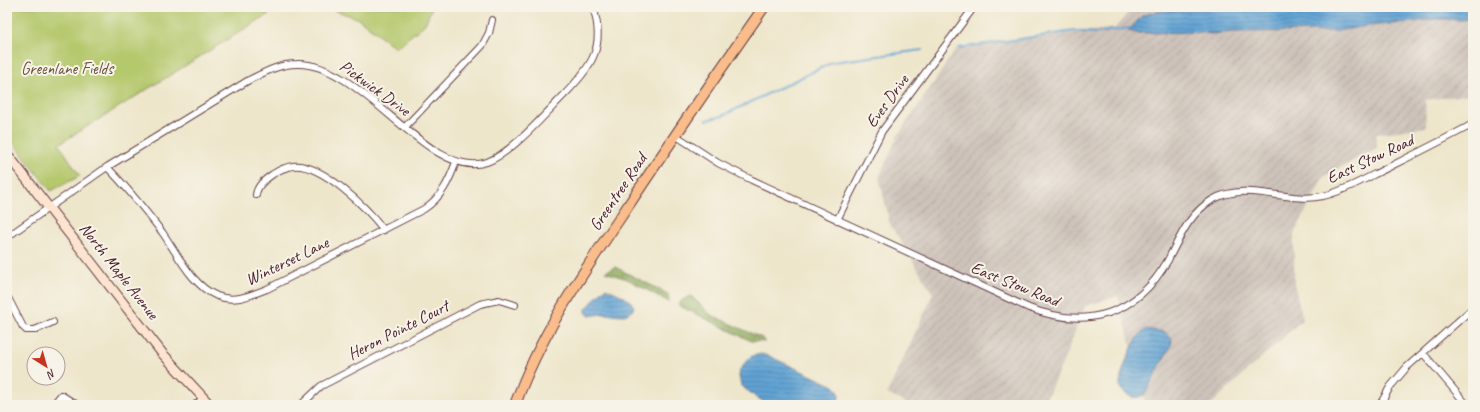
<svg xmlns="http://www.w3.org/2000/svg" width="1480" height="412" font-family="Caveat,sans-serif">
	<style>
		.industrial { fill: url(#industrial-furrows) }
		.forest { fill: url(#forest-crowns); stroke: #6c6646 }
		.green { fill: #b4c86c; stroke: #7f744c }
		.water { fill: url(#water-rules); stroke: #556180 }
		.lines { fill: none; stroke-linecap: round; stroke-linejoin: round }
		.stream { stroke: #60a3d4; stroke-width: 2 }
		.street-casing { stroke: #633d43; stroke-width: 8 }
		.secondary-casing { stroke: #633d43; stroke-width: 11 }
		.primary-casing { stroke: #633d43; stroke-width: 12 }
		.street { stroke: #fff; stroke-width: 6 }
		.secondary { stroke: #fde4d0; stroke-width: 9 }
		.primary { stroke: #f9bc8a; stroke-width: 10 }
		.labels { text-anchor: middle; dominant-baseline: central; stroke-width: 4; stroke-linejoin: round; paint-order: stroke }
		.park-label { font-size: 17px; fill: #6a523e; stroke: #f7f3e8 }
		.street-label { font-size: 17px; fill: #4a1f2b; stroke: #f7f3e8 }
	</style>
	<defs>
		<pattern id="industrial-furrows" width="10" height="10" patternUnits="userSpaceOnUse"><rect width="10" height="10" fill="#cdc2b9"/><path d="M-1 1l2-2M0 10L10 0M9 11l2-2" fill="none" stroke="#b2a69f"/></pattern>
		<pattern id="forest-crowns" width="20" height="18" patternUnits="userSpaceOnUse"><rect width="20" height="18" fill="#8fac60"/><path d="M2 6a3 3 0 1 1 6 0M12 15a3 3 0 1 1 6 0" fill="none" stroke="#778b4f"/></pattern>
		<pattern id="water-rules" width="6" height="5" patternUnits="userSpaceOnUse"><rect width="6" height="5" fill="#60a3d4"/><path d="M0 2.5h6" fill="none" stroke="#5184ac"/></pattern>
	</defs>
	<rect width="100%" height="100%" fill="#f7f3e8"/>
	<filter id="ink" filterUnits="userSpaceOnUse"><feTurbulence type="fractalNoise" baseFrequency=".025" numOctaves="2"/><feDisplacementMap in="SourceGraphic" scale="8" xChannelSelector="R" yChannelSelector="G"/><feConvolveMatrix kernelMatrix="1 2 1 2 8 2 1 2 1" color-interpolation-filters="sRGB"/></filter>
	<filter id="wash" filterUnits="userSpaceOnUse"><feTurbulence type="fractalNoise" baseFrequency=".012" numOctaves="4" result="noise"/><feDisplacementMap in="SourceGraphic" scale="16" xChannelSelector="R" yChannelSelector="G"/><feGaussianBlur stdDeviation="0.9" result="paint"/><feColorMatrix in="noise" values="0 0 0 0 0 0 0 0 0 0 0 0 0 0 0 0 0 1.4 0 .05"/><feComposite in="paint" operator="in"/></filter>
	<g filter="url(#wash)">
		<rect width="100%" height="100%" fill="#eee6cb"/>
		<!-- industrial -->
		<path class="industrial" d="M1133 7H1473V94L1425 100 1426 127 1376 134 1377 148 1324 176 1294 234V284L1303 319 1210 405H1146L1118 296 1085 306 1064 360 1043 405H910L887 394 933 294 890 224 879 177 898 135 957 48 1115 28Z"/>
		<!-- forest -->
		<path class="forest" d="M615 267 668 294 669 302 627 279 605 272Z
			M691 296 711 315 762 338 765 342 751 341 678 305 682 300Z"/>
		<!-- green -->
		<path class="green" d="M19 7H280L59 144 80 176 51 191 7 135V11Z
			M326 7H432L425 24 396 48 359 19Z"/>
		<!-- water -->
		<path class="water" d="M1251 7H1473V17L1464 20 1439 19 1359 27 1337 31 1232 32 1210 34 1202 32 1137 33 1128 31 1143 15 1161 11Z
			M606 288 623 296 631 302 634 307 632 311 625 315 603 314 589 316 586 312V309L600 293Z
			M1146 329 1165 332 1172 339 1171 345 1145 394C1135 401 1126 396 1120 388 1118 375 1136 333 1146 329Z
			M761 354 769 356 834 386C841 392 840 397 836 405H768L741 386 739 376 740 370 747 360 752 356Z"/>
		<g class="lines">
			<!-- stream -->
			<path class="stream" d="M959 48 1075 31 1096 33 1130 28
				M707 120 722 116 833 62 922 50"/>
		</g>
	</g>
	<g filter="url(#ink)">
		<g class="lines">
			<!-- street casing -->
			<g class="street-casing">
				<path id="street" d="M405 127 482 46 489 33 492 20
					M675 135 718 163 752 180 1029 308C1087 330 1137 315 1168 260 1180 237 1189 214 1212 200 1248 180 1286 204 1323 196 1341 192 1357 183 1373 175 1407 158 1440 142 1473 124
					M107 167C127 187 145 210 162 232 177 253 192 286 217 296 235 303 251 295 267 289L424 209C442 197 449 181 456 162
					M256 195C257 185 266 179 273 174 279 170 286 167 293 166 322 163 367 208 384 230
					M837 220 882 131 974 7
					M7 237 107 167 249 80C265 72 279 64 297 64 363 62 429 182 487 162 512 153 545 114 564 95 592 66 606 47 593 7
					M7 296 23 327 26 330H35L53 322
					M1423 353 1467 405
					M53 405 61 395 77 405
					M195 405 204 398
					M301 405 321 386 480 304 499 300 515 305
					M1380 405 1390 387 1407 367 1473 308"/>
			</g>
			<!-- secondary casing -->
			<g class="secondary-casing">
				<path id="secondary" d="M7 154 162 353 210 405"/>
			</g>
			<!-- primary casing -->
			<g class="primary-casing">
				<path id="primary" d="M515 405C539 337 580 277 620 218 667 147 715 77 764 7"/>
			</g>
			<!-- street -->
			<use href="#street" class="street"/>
			<!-- secondary -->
			<use href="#secondary" class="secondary"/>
			<!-- primary -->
			<use href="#primary" class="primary"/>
		</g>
	</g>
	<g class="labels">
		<!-- park labels -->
		<g class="park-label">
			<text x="67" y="68">Greenlane Fields</text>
		</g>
		<!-- street labels -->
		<g class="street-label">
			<text transform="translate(375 88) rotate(36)">Pickwick Drive</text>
			<text transform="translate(887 101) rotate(-54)">Eves Drive</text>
			<text transform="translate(1370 159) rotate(-25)">East Stow Road</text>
			<text transform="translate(618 192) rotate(-56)">Greentree Road</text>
			<text transform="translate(287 261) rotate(-26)">Winterset Lane</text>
			<text transform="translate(119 271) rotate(52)">North Maple Avenue</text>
			<text transform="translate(1015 284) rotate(22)">East Stow Road</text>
			<text transform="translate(398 330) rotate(-27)">Heron Pointe Court</text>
		</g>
	</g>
	<!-- margin -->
	<rect width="1480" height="412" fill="none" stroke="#f7f3e8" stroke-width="24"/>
	<!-- north arrow -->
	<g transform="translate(46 366) rotate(143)"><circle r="19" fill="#f7f3e8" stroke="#b29e9c"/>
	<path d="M0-3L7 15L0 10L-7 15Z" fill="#c8321e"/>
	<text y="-6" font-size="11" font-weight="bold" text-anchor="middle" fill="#4a1f2b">N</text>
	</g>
</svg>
